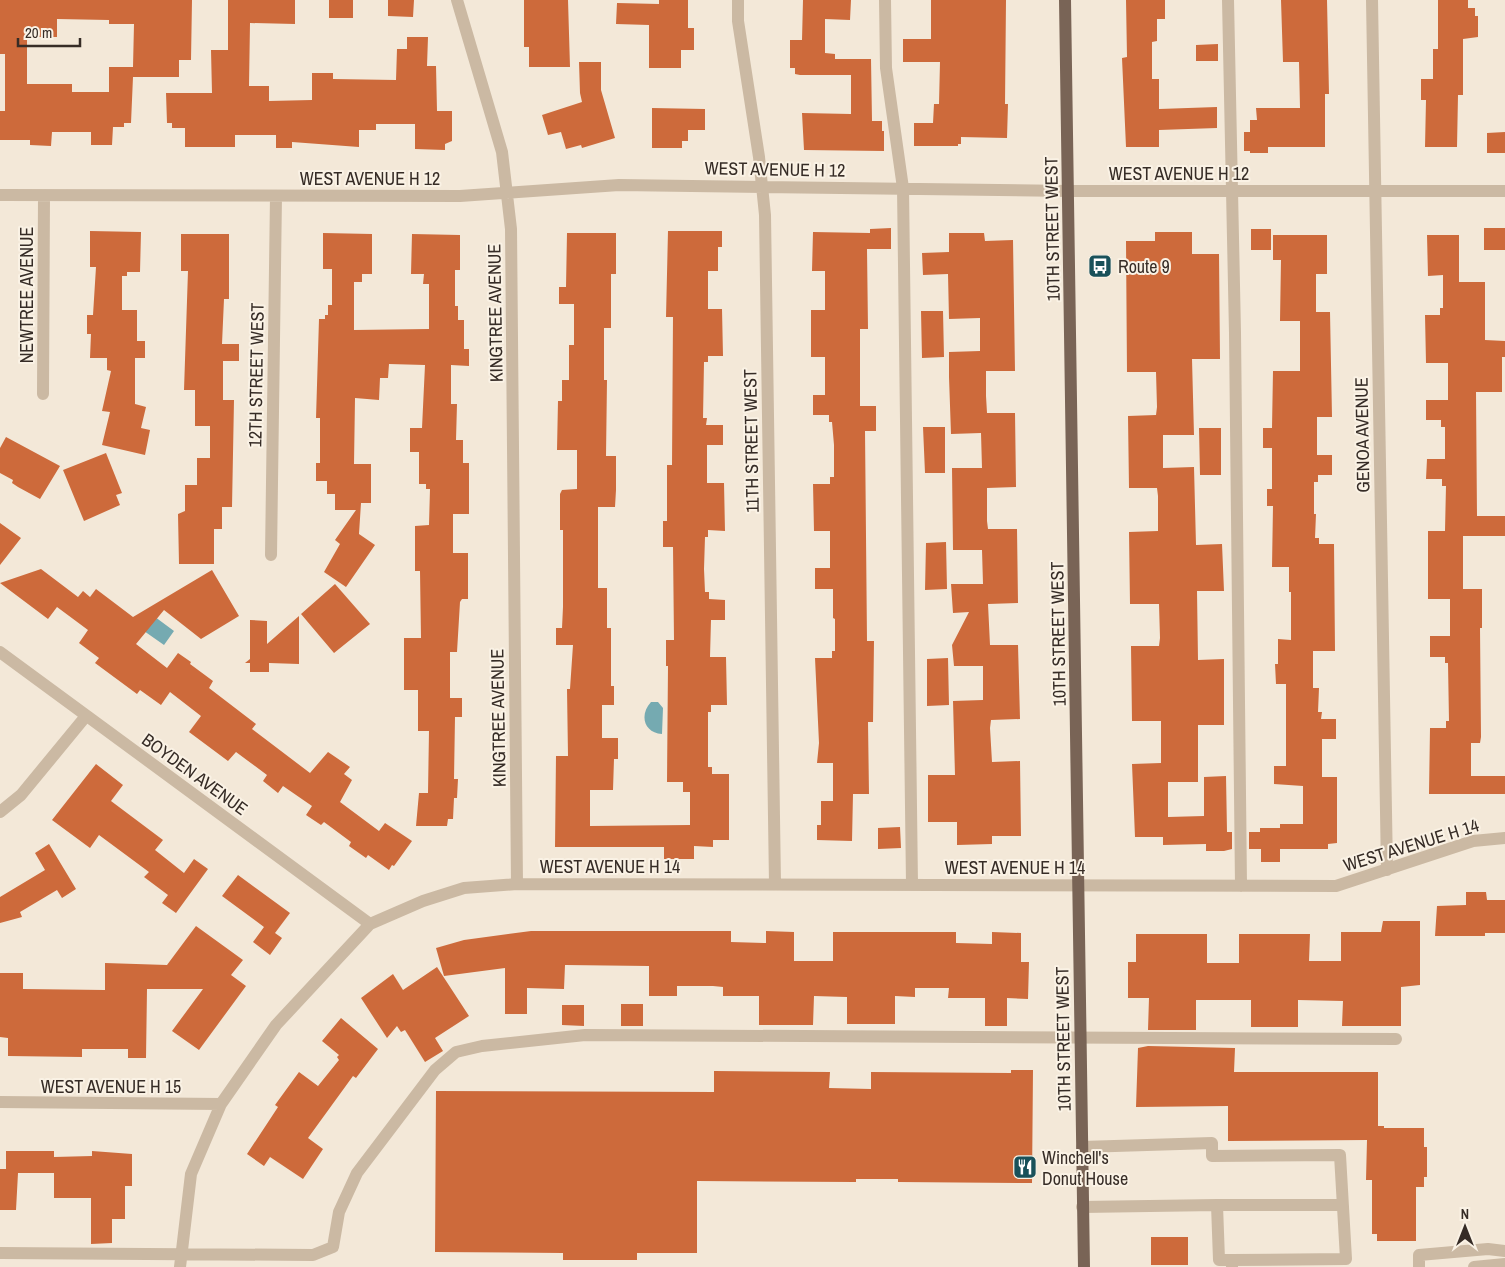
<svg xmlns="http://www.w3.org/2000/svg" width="1505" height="1267" font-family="'Archivo Narrow',sans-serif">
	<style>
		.water { fill: #75aab1 }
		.building { fill: #cd6a3b; fill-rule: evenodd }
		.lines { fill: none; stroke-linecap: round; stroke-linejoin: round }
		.minor { stroke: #cbb9a3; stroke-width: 12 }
		.major { stroke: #796456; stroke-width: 12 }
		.labels { text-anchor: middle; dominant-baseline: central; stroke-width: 4; stroke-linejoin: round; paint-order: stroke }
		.street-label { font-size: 18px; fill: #362c26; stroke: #faf2e5 }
		.poi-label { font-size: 18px; fill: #362c26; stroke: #faf2e5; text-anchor: start }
	</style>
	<rect width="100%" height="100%" fill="#f3e8d8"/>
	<!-- water -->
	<path class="water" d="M147 611 174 631 164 645 144 631Z
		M651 702H658L663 708 662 734C644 733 639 715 651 702Z"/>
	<!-- building -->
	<path class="building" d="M0 0H192L191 60H179V77H133L131 123H124V127H113L112 145H91V132H52L51 146 30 145V140H0V111H5V54H0ZM57 19 109 20V24H134L133 67H109V92H72V84H27V37H57Z
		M228 0H295V24L250 23 249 86H269V101L312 100V73H333V79L396 80 397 49H407V37H428L427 66H436L437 111H452V141L445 144V150L415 149V124H376V130H359V147L292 142V148H276V135H235V147H185V128H172V123H167L166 93H212L211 50H228Z
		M329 0H353V18H329Z
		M388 0H414L413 17 388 16Z
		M524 0H568L570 67H529V47H524Z
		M659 0H688V28H694V50H681V68H649V25L616 24 617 3 659 4Z
		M803 0H851L850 20 825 19V53L835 54V59H871L872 121H882V131H884V151L804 150 802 113 851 114V75H800L795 74V68H790V40H802Z
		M931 0H1006L1005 104H1008L1007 138 961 137V144H958V146H914V123H933L934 104H939L940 62H903V39H931Z
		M1126 0H1165V19H1157V41L1152 42V79H1159V109L1217 107V128L1159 130V147H1126L1122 58 1127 57Z
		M1281 0H1327L1329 94H1325V147H1268V153H1250V151H1244V132H1250V120H1257L1256 108H1300L1299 62H1283Z
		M1438 0H1468V8H1475V16H1478V37L1463 39V95H1458L1457 147H1425L1426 100H1421V79H1433V49H1438Z
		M1218 44V61H1196V45Z
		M579 62H601V90L615 138 582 148 581 145 566 149 561 132 548 135 542 115 582 102 580 93Z
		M652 108 705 109V130H688V141H682V148H652Z
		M1505 132V153H1487V133Z
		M891 228V249H867L868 329H860V406H876V431H865L867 641H874L873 722H868L869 794H853L852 841 817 840V825H821V801H833V763H817L819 743 815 658H832V651H835V619L833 618V589H815V568H830V531H814L813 484H830V477H834V445L832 422H829V415H813V395H825V357H811V310H825V271H812L813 232 870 233V229Z
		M1484 228H1505V250H1484Z
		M1251 229H1271V250H1251Z
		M90 231 141 232 140 272H127V276H122V310H137V341H145V358H135V404L146 407 141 428 150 430 145 455 102 445 110 412 102 411 111 371 107 370V358H90L91 334H87V315H93L96 267H90Z
		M668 231H722V247H718V271H708V309H722L723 356H708V362H704L703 418H707L706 425H723V445H707V483H724L725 531 708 530V537H705L704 569 705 592H709V599L725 600V620H711L710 657H726L727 705H711V712H708V767H712V774H729V840H713V847L694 846V859H664V847H555L556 756H568L567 689H570L573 645H556V628H562L563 607V530H560V494L562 490 577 489V450H557L558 401H562V380H569V345H574V304H559V287H566L567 233H616V274H611V328H604V380H607L606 456H616V490L615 507H598V588H607V628H611V686H614V705H602V738H618V759H614L613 790H590V826L690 825V792H683V782H667L668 666H666V640H674L673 547H663V521H667V465H672L673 317H666Z
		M1155 232H1192V254H1219L1220 359H1192L1194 435H1163V468L1194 467 1196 545 1222 544 1224 591H1197L1198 660 1224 659V725H1198V782H1168V817L1204 816V777L1226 776 1227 832H1232V849L1224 851H1206V844L1163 845V837H1135L1132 764 1161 763V721H1132L1131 646H1159L1160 638 1159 604H1130L1129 532 1158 531V496L1157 488H1129L1128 416 1156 415 1157 407 1156 372H1127L1126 241H1155Z
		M323 233 372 234V274H362V282H354V330L429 329V284H423L424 274H411L412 234 460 235V270H455V306H458V320H464V349H469V366L451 365V404H457L456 440H463V463H469V514H453V553H468V599H462L460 602 457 652H450V698H462V717H455L454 779H458L457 798H454L453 819H448L447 826H416L419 793H428L429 731H418V690H404V638H421L420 571H415V526L429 525 430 489H426V484H419V452H410V428H422L425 365 389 364 388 378H380L379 400 355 398 354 464H371V503H361L359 534 375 545 346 587 324 572 340 544 335 540 356 510H335V494H327V481H316V463H320V418H316L319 319H325V315H328V305H332V269H323Z
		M949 233H984L985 241 1013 240 1015 371H986V396L987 413H1015L1016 487 987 488V521L988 529H1017L1018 603 988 604 990 645H1018L1020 719 991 720 990 728 992 762 1020 761 1021 836H992V844L957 845V822H928V775H955L953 701 983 700V666H954L952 645 969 612 953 613 951 584H983L982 550H953L952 468H982L981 433 951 434 949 377V352L980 351V318L949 319 948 274 923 275 922 253 949 252Z
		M181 234H229V299H224L222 344H239V361H223V400H234L232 507H222V529H214V564H179L178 514 185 511V485H197V458H210V426H195V390H184L188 271H181Z
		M1273 235H1327V274H1316V312H1330L1332 417H1317V455H1332V475H1318V482H1314V514H1316L1315 538H1319V544H1334L1335 651H1313V688H1319L1318 712H1322L1321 719H1336V739H1322V777H1337V843L1328 844V849H1280V862H1261V849H1249V832H1260V828H1280V824H1303V786L1274 784V766H1286V684H1276L1275 664H1278V639L1291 640V592H1289V567H1272L1273 506H1267V489H1272V448H1263V428H1272L1273 371H1300V321H1280L1281 260H1273Z
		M1427 235H1459V282H1485V340L1505 341V357H1502V392H1476L1477 516H1505V536H1463V589H1482V628H1480L1481 737 1480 743H1471V776H1505V794H1429L1430 728H1446V721H1449L1448 663H1445V657H1430V636H1450V599H1428V531H1445L1446 486H1442V479H1426L1427 459H1445V427H1441V420H1426V400H1448V363H1426L1425 315H1440V308H1443V275L1428 276Z
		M921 311H943L944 357 922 358Z
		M923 427H945V473H925Z
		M1199 428H1221V475H1200Z
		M6 437 60 466 40 499 18 487 12 483 13 480 0 473V448Z
		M106 453 122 493 116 495 120 505 84 521 63 470Z
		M0 523 21 538 0 565Z
		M946 542 947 589 925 590 926 543Z
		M41 569 78 597 83 591 90 597 96 589 133 617 212 570 239 616 201 639 164 610 136 644 167 668 178 653 191 662 190 664 213 681 209 688 256 724 252 729 310 773 328 752 350 767 344 774 352 780 340 802 379 831 385 823 412 841 394 866 392 865 389 870 368 855 366 858 349 846 351 842 324 822 321 825 306 815 312 806 283 786 278 793 263 781 267 775 236 752 228 761 189 732 201 716 170 692 161 705 140 690 137 694 95 663 99 658 79 643 88 630 57 607 48 619 0 583Z
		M335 584 370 624 334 653 301 614Z
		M299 616V664L269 663V672H250V663H245L250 659V620L267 621V644Z
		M948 658 949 705 927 706V659Z
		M96 764 123 785 111 801 163 840 155 850 184 873 194 859 208 869 176 913 162 903 168 895 144 877 149 872 99 835 90 848 52 820Z
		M900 827 901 848 878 849V828Z
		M49 844 76 889 62 898 57 890 20 912 22 917 0 923V897L45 870 35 853Z
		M238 875 290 913 275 933 282 938 270 955 253 942 264 927 222 896Z
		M1466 892H1486L1487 900H1505V933H1485V936H1435L1437 906 1466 905Z
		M1383 921H1420V985L1401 987V1026H1342L1343 1001 1298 1000V1027H1251V1000H1196V1030H1148L1149 998H1128V962H1136V934H1207V963H1239V934H1310L1309 961H1341V932H1381Z
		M196 926 243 960 231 975 246 986 199 1050 172 1031 203 989H147L146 1058H128V1049H82V1057L8 1056V1038L0 1037V973H23V989L105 990V963L167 965Z
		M531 931H731V942L766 943V931L794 932V961H833V932H956V943L992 944V932L1021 933V962H1029L1028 999 1007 998V1026H985V998H948L949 988H915V997L895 996V1024H847V997L814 996 813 1025H759V996H723V987L713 986H677V996H649V966L565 965 564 989 527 988V1014H505V968L444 976 436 948 464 940Z
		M437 967 469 1016 435 1038 443 1051 425 1062 405 1030 401 1032 397 1026 387 1038 361 998 393 974 403 990Z
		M621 1004H643V1026H621Z
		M562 1005H584V1026L562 1025Z
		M341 1018 378 1049 356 1078 353 1076 308 1138 323 1149 303 1179 270 1157 264 1166 247 1154 278 1107 275 1105 299 1072 318 1086 339 1060 337 1057 339 1055 322 1041Z
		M1148 1046 1235 1048 1234 1072H1378V1126H1384V1128H1424V1147H1427V1177H1424V1187H1416V1241H1377V1234H1372V1180H1366L1367 1140 1228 1141V1106L1136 1107 1138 1048Z
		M1011 1070H1033L1032 1183 898 1182V1179H856V1182L697 1181V1253H637V1260H563V1253L435 1252 436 1091 714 1092V1071L830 1072 829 1088 871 1089V1072L1011 1073Z
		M6 1151H54V1157L92 1156V1151L132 1154V1186H125V1219H112V1243L91 1244V1198H54V1173H18L16 1210H0V1169H6Z
		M1151 1237H1188V1265H1151Z"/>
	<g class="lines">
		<!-- minor -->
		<path class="minor" d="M457 0 502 152 511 229 517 884
			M738 0V21L759 157 765 215 775 884
			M885 0 886 68 903 188 912 884
			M1228 0 1235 333 1241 886
			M1372 0 1387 870
			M0 195 460 196 619 185 1070 191H1505
			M43 394 44 196
			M271 555 276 196
			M0 652 370 924
			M0 812 21 795 86 716
			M0 1102 221 1104
			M1082 1147 1212 1143V1156L1340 1155 1346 1259 1232 1260
			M1217 1205H1342
			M1082 1207 1217 1205 1219 1260H1232V1267
			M0 1253 313 1255 333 1247 339 1212 357 1173 435 1070 456 1052 482 1046 585 1035 1396 1039
			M180 1267 191 1174 221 1104 276 1025 370 924 423 901 464 888 517 884 1336 886 1473 841 1505 838
			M1419 1267V1255L1488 1249 1505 1251
			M1474 1267 1505 1264"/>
		<!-- major -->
		<path class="major" d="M1065 0 1084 1267"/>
	</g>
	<!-- icons -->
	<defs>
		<g id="bus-square" transform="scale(1.25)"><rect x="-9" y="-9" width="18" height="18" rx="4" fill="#19515a" stroke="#faf2e5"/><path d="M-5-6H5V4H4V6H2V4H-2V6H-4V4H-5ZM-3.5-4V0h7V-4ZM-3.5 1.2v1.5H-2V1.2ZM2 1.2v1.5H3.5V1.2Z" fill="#fff"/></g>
		<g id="restaurant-square" transform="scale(1.25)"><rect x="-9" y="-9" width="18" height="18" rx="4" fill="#19515a" stroke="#faf2e5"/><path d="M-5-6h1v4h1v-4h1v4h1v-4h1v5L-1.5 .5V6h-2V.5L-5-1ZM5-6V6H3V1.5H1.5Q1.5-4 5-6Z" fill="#fff"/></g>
	</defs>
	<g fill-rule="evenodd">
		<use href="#bus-square" x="1100" y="266"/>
		<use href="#restaurant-square" x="1025" y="1167"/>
	</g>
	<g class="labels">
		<!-- street labels -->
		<g class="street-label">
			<text transform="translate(775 169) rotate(1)">WEST AVENUE H 12</text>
			<text x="1179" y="173">WEST AVENUE H 12</text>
			<text x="370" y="178">WEST AVENUE H 12</text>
			<text transform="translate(1052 229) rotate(-91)">10TH STREET WEST</text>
			<text transform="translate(26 295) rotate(-90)">NEWTREE AVENUE</text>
			<text transform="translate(495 313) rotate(-91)">KINGTREE AVENUE</text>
			<text transform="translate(256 375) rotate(-89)">12TH STREET WEST</text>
			<text transform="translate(1362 435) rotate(-91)">GENOA AVENUE</text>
			<text transform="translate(751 441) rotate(-91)">11TH STREET WEST</text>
			<text transform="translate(1058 634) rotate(-91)">10TH STREET WEST</text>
			<text transform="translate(498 718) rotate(-91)">KINGTREE AVENUE</text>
			<text transform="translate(195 774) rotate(36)">BOYDEN AVENUE</text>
			<text transform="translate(1411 845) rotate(-17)">WEST AVENUE H 14</text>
			<text x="610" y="866">WEST AVENUE H 14</text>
			<text x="1015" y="867">WEST AVENUE H 14</text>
			<text transform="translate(1063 1039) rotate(-91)">10TH STREET WEST</text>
			<text x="111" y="1086">WEST AVENUE H 15</text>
		</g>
		<!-- poi labels -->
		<g class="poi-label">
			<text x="1118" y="266">Route 9</text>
			<text x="1042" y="1157">Winchell's<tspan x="1042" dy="21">Donut House</tspan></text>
		</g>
	</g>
	<!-- north arrow -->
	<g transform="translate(1465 1227)" stroke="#faf2e5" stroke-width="4" paint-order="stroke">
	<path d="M0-4L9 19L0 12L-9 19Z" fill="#362c26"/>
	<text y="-8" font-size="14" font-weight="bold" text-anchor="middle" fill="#362c26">N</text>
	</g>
	<!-- scale -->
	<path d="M18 38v8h62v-8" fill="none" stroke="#362c26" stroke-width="2.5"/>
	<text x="25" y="38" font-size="15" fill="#362c26" stroke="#faf2e5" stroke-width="4" paint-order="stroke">20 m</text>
</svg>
